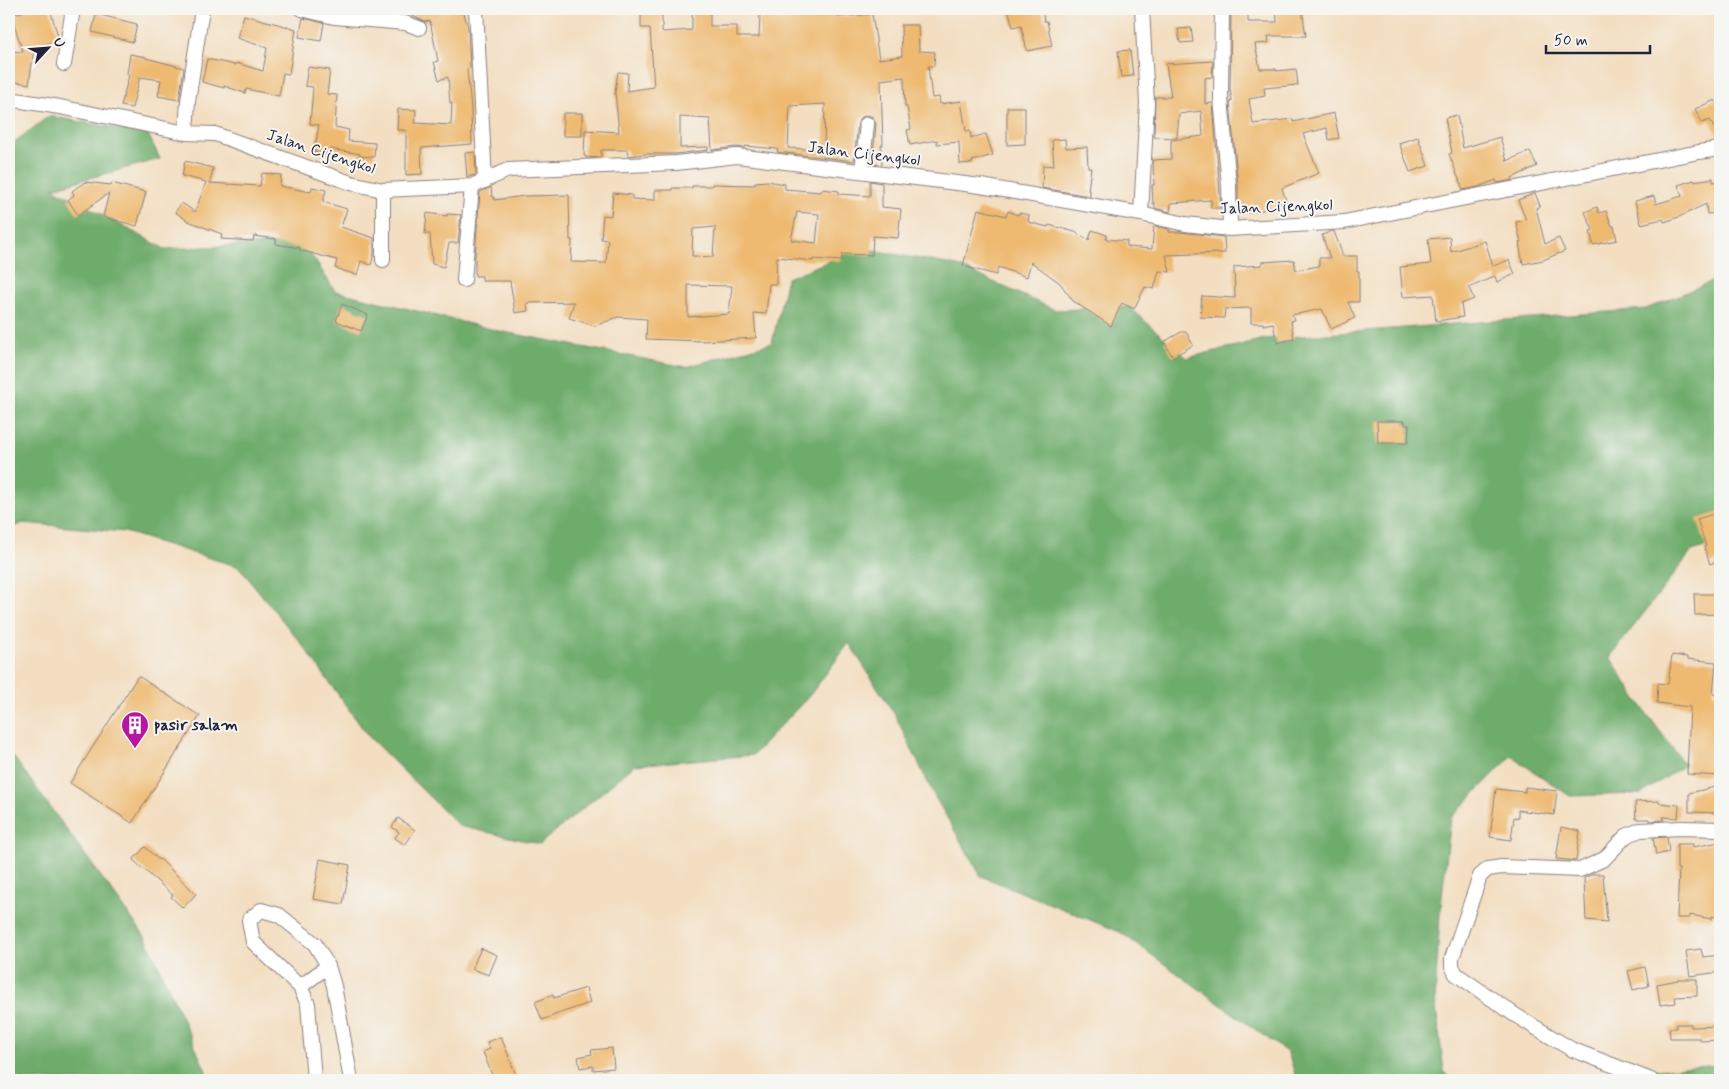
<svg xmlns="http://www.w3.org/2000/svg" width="1729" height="1089" font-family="Mynerve,sans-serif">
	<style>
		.forest { fill: #6eac6c; stroke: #486754 }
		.building { fill: #eeb970; fill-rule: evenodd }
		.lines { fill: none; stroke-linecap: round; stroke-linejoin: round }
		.minor-casing { stroke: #8a807e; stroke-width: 16 }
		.minor { stroke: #fff; stroke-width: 14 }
		.labels { text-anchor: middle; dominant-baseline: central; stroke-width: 4; stroke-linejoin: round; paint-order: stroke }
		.street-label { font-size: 16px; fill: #22223b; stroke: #f6f6f2 }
		.poi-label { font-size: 16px; font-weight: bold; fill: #22223b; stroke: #f6f6f2; text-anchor: start }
	</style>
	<rect width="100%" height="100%" fill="#f6f6f2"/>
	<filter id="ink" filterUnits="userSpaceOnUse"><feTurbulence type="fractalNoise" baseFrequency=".02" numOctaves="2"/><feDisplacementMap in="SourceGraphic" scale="10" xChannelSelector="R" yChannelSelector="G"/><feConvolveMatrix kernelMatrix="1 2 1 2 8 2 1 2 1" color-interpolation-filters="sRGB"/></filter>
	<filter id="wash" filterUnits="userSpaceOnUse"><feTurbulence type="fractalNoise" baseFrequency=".0096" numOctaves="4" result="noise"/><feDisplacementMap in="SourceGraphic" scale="20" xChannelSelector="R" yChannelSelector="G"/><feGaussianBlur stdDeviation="1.12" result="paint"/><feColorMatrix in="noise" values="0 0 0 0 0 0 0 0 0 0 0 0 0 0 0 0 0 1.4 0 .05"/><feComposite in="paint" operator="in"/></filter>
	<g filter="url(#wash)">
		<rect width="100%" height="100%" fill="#f3dec1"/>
		<!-- forest -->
		<path class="forest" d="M49 116 148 134 160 159 53 188 165 249 303 242 335 291 499 331 686 367 772 343 787 278 862 248 958 266 1055 310 1129 307 1187 358 1264 339 1646 309 1720 278V542L1692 551 1610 657 1642 707 1685 765 1641 794 1570 796 1511 756 1451 818 1440 914 1435 1000 1444 1071 1450 1080H1297L1288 1053 1120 932 981 876 935 797 895 715 849 643 810 695 753 755 635 765 540 844 459 826 368 736 304 647 239 567 125 532 23 523 9 529V146Z
			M9 751 146 938 210 1080H9Z
			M1720 1065V1080H1555L1556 1078Z"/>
		<g id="blocks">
			<!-- building -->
			<path class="building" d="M33 9H50L59 40 34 48 29 84 9 81V51L23 52 11 15Z
				M411 9H463L468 28 470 68 467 69 471 108 472 144 421 148 422 174 406 175V130H397L398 109 416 110 415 123 451 125 452 103H450L448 77 439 80 434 62 438 61 430 21 425 22 413 16Z
				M641 9H662V32L692 30V9H710V26H737V37H759L760 14H780L779 9H838V17L872 14 879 59 902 56 901 25H918L919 51 935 52 934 66H928L932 98 939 97 940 104 961 101 966 131H970L971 138 986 134 993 155 972 161 973 163 960 164 959 142 937 144V140L910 145 907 130 911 129 907 107H905L904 77 881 80 883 145H881L882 165 872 164 876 124 873 117 867 115 860 118 858 123 854 161 777 152 778 149 745 146V148L736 147 712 150 710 119 680 117V148L708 147V150L675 154H645L628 156 627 150H601V157L586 158V156H584L585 130 619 132 615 92 618 72 628 73 627 91 654 87 650 28H641ZM825 104 824 150 788 148 790 106Z
				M1008 9H1042L1044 21H1047L1052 46 1027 51 1021 25 1013 27Z
				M1231 9H1248V22H1277L1276 9H1302L1306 36H1268L1269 43 1255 44 1260 69H1276V71L1296 69 1298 85 1264 88 1265 96 1249 99 1253 124 1293 119V122L1334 113 1339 138 1329 140 1327 128 1303 134 1319 173 1282 188 1286 201 1260 211 1238 214V185L1230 102 1232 101 1230 89Z
				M96 14 137 24 133 42 92 32Z
				M244 15 296 29 289 74 283 73 279 96 246 89 245 93 224 86V88L202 82 207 59 235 65 236 63 263 71 267 48 237 38Z
				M303 18 324 23 321 41 299 37Z
				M1191 28 1193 42 1180 43 1178 29Z
				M1130 50 1133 76 1121 77 1118 51Z
				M130 54 146 57V58L184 68 179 100 158 96 161 80 140 77 132 108 121 106 129 75 127 74Z
				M1213 61 1212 77 1205 78V104L1213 103 1221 208H1211V200L1171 203 1170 212 1155 208V203L1153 204 1152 185H1154L1153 160 1171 159V140L1203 136 1201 111 1179 114 1177 138 1154 137 1155 97H1171L1166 64Z
				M308 67 330 70 327 94 337 95 335 127 349 130 348 141 375 143 374 157 360 156V154L330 149 329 155 314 152 319 125 310 124 313 87 305 86Z
				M1715 100 1720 113V140L1710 120 1702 123 1695 109Z
				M1007 107H1025V144L1007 145Z
				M563 113H582V136H563Z
				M1457 115 1463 148 1500 137 1507 161 1530 151 1537 166 1512 178 1513 180 1497 183 1496 180 1478 187 1463 190 1449 154 1452 153 1445 118Z
				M1418 137 1428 166 1410 172 1399 143Z
				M1065 139 1066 148 1087 147 1088 167 1091 168 1088 191H1090V196L1042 188 1043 165 1054 166 1052 140Z
				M475 152 476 175 467 177 465 153Z
				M185 161 213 168 210 183 260 186 262 173 281 175 280 186 311 192 312 187 326 190 323 202 347 209 341 227 374 238V254L371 265 361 261 357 275 335 268 337 260 299 250 300 248 276 244V239L254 236 253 241 221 239 222 234 188 221 175 212 182 203 195 212 206 182 182 176Z
				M1713 178V182L1719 181 1720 213 1707 214 1706 204 1679 217 1664 222 1663 219 1641 224 1635 201 1654 196 1656 204 1682 196 1678 185 1694 180V181Z
				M767 181 785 184V189L821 192 822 189 839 191V194L870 196V181L882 183V207L901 209 898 238 873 236 872 255 842 254 841 261 813 259V261L777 257 776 284H769L766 314 754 313 756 338 703 341 646 339 647 319 618 317 595 326 569 318 574 302 527 303 528 311 515 313 510 281H482V276H475V256L480 192 491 187 492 197H494V200L525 196 569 195 570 240H572L571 262 606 263 608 240 601 239 603 215 611 216 613 193 632 195V199L655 200V190H672V188H692V186H712V184L755 185V182ZM797 212 819 214 816 243 791 240ZM715 227 713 257 692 256 693 229ZM688 285 732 286 729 314 688 317Z
				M85 182 111 185 112 183 146 192 137 226 103 217 109 193 78 215 68 200 74 195 72 191Z
				M1535 193 1540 206 1536 208 1545 244 1559 238 1565 251 1543 260 1523 264 1519 243 1521 242 1516 222 1526 220 1518 200Z
				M1597 207 1599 213 1606 211 1612 226H1614L1617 240 1593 245 1590 231 1593 230 1585 212Z
				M978 209 1006 216 1008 211 1018 215 1019 213 1029 215 1028 222 1048 227 1049 225 1075 232 1089 240 1092 230 1107 235 1106 239 1127 241V247L1152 249 1154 226 1169 229V232H1181L1224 237 1225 253 1166 255 1170 272 1159 271 1154 289 1145 287 1134 309 1122 303 1111 326 1073 301 1060 283 1031 262 1027 277 998 267 996 275 963 266Z
				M427 213 447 216V214L461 215 458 243H449L444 267 432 264 430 234H425Z
				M1332 231H1334L1343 256H1357V271H1359V302H1348L1355 318 1331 329 1322 309 1292 315 1294 320 1291 321 1294 339 1277 343 1273 323 1263 325V323H1251V308L1225 309 1224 318 1200 317 1202 296 1235 298 1234 267 1262 265V262L1294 260 1296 270 1319 266V258H1330L1322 235Z
				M1450 237 1451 252 1485 241 1493 266 1509 260 1515 274 1497 282 1495 276 1469 288 1474 299 1461 304 1463 317 1436 321 1433 295 1403 297 1400 267 1431 264 1428 239Z
				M342 304 368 315 361 331 336 321Z
				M1181 332H1186L1193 345 1173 357 1164 342Z
				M1377 421H1405V425H1409L1408 443H1378Z
				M1720 512V560L1710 564 1704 547 1706 546 1697 519Z
				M1694 594H1720V614L1695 615Z
				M1672 655 1687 657V659L1716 662 1713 694 1720 695V776L1687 774 1690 707 1657 703 1658 683 1668 684Z
				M138 676 200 716 132 823 70 783Z
				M1720 786V813L1689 812V793Z
				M1525 787 1557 791 1554 815 1518 810V818L1514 817 1511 840 1490 837 1496 789 1525 792Z
				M1659 801V803L1679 805 1678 818 1663 817 1664 820 1649 821V819H1636L1635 802Z
				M398 818 415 830 405 845 395 838 399 832 392 827Z
				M1561 827 1580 831 1576 861 1556 859Z
				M1667 837 1669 852 1656 855 1653 838Z
				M1720 842V918L1712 916V919L1690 915V918H1677L1679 869H1677V844H1693V847Z
				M145 847 159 860 160 859 196 894 183 908 171 897 173 895 133 860Z
				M320 859 350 865 343 904 313 899Z
				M1593 874H1603L1607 922 1586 920 1584 878Z
				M481 948 497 955 489 975 472 969Z
				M1701 949 1703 957 1720 955V972L1690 976 1686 951Z
				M1645 967 1649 986 1633 990 1628 971Z
				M1678 979H1697V996L1675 997 1676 1003 1660 1005 1657 984 1678 980Z
				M586 988 590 1003 560 1013 542 1020 535 1002 553 995 554 998Z
				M1676 1024H1691V1027L1720 1026V1040L1700 1041V1038H1670L1669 1028H1676Z
				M501 1037 518 1080H494L483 1052 490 1049 487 1042Z
				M612 1048 614 1068 593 1070V1066L580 1068 578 1057 592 1054 591 1050Z"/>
		</g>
	</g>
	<g filter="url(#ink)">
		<use href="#blocks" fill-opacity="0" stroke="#8a807e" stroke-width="1"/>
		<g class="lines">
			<!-- minor casing -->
			<g class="minor-casing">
				<path id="minor" d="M302 9 334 17 405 23 419 28
					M476 9 485 181
					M1222 9 1221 98 1229 186 1230 229
					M64 64 73 9
					M9 99 60 107 186 133 215 134 351 183 383 190 472 186 508 170 676 163 737 156 981 186 1141 214 1185 224 1230 229 1344 222 1699 152 1720 149
					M186 133 188 101 202 9
					M862 171 867 124
					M383 190V260
					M1141 214 1147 103 1142 9
					M464 280 472 186
					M300 987 328 966
					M314 1080 308 1004 300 987 253 942 249 920 261 910 279 915 315 944 328 966 334 986 351 1080
					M1651 1080 1571 1049 1515 1015 1456 974 1452 966V958L1480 876 1488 869 1502 867 1580 870 1604 859 1626 836 1640 830 1681 828 1720 829"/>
			</g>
			<!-- minor -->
			<use href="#minor" class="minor"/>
		</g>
	</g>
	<!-- icons -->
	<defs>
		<g id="building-pin" transform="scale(1.4375)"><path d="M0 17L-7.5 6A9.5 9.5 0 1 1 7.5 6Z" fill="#b5179e" stroke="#f6f6f2"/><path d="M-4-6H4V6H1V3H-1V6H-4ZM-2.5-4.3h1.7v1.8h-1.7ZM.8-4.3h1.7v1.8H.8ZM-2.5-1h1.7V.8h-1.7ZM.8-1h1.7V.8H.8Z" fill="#fff"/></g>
	</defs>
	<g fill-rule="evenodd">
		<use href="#building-pin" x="135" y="725"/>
	</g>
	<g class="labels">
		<!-- street labels -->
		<g class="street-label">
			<text transform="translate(321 152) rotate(18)">Jalan Cijengkol</text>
			<text transform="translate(864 154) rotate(7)">Jalan Cijengkol</text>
			<text transform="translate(1276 207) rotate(-2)">Jalan Cijengkol</text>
		</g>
		<!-- poi labels -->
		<g class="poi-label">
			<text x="154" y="725">pasir salam</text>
		</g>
	</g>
	<!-- margin -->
	<rect width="1729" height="1089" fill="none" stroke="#f6f6f2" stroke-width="30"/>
	<!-- north arrow -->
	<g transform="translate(48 48) rotate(64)" stroke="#f6f6f2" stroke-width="4" paint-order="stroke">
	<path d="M0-4L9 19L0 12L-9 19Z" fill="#22223b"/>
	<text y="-8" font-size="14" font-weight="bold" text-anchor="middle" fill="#22223b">U</text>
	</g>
	<!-- scale -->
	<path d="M1546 45v8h104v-8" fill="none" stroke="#22223b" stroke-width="2.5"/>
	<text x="1554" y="45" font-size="15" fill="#22223b" stroke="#f6f6f2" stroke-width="4" paint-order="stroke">50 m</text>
</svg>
